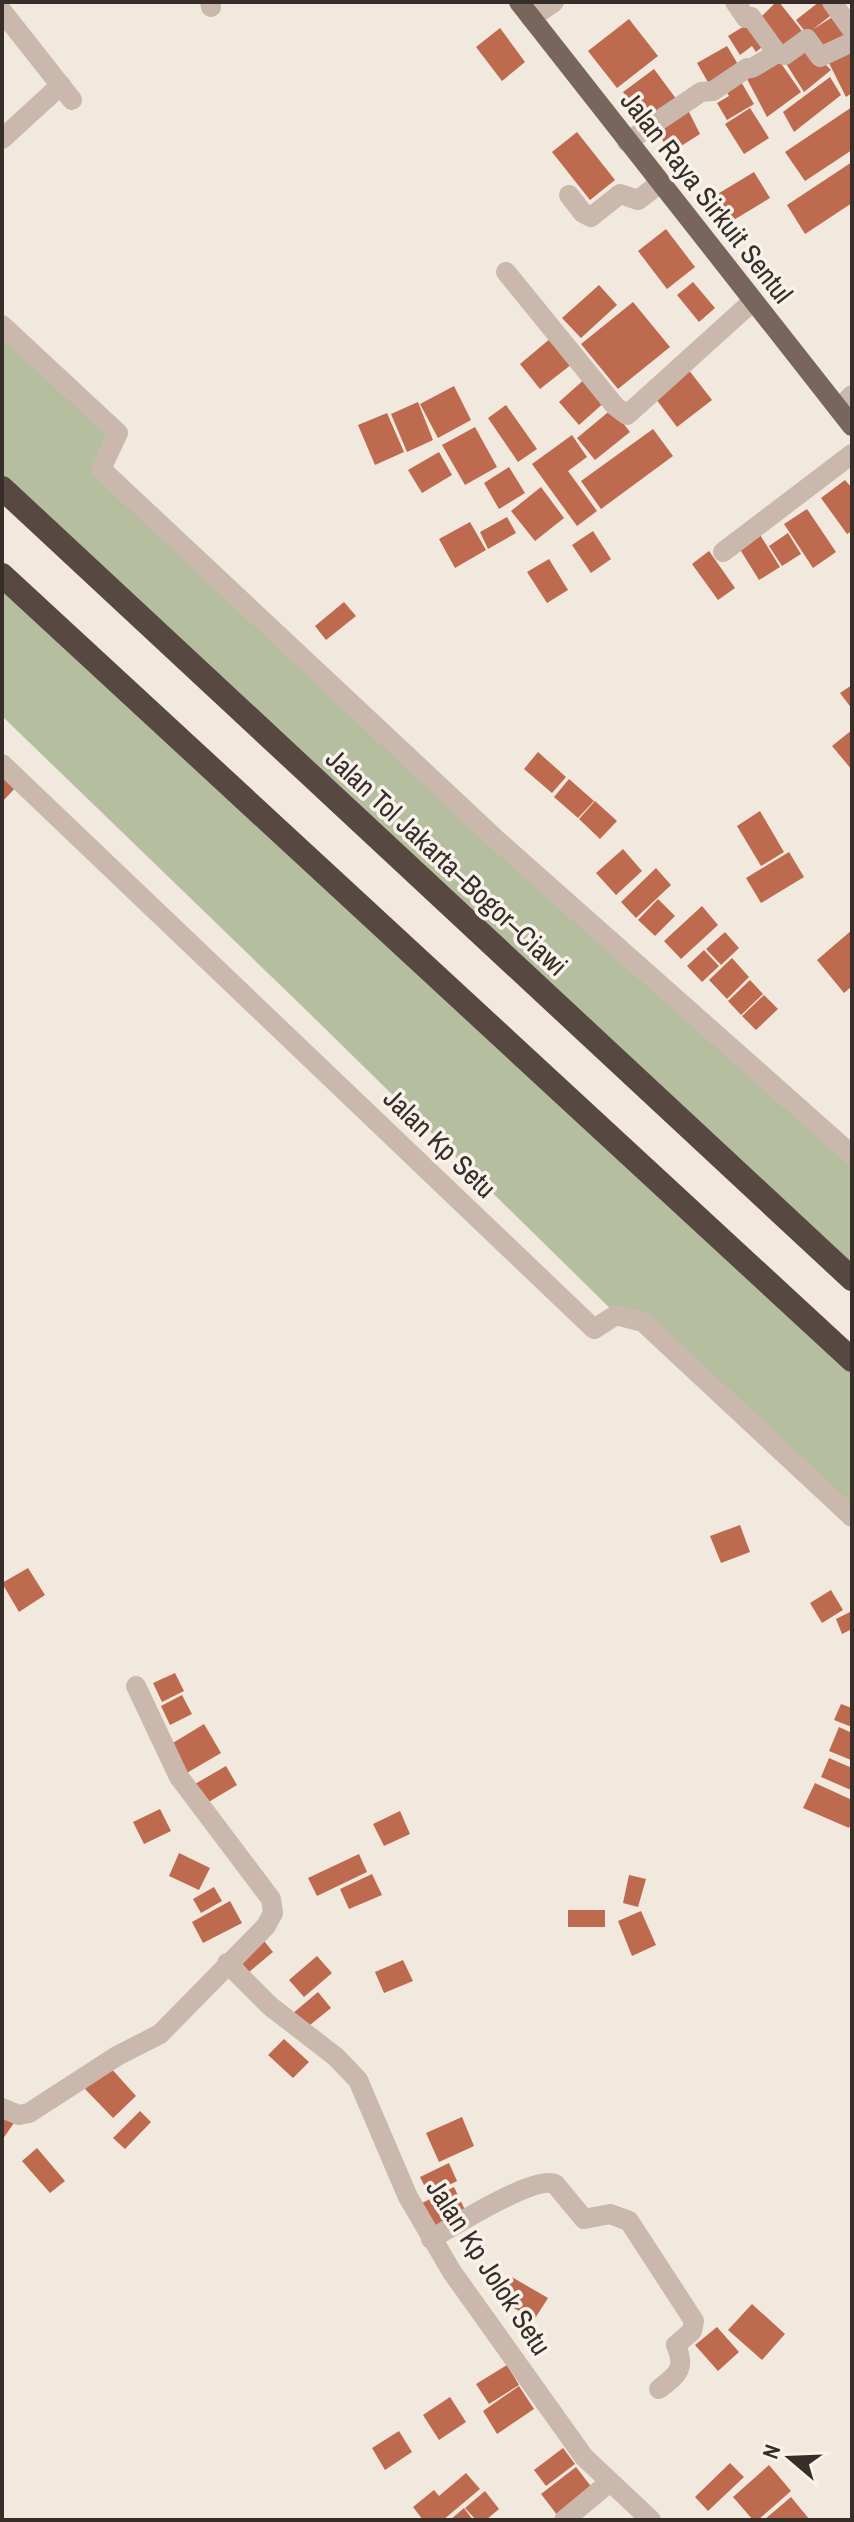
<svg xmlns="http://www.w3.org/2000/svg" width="854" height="2522" font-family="'Archivo Narrow',sans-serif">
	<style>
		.green { fill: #b5bf9f }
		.building { fill: #be6a4f }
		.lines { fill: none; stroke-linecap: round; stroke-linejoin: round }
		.minor { stroke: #c9b8ab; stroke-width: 20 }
		.major { stroke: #78655c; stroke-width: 20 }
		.highway { stroke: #574841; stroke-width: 24 }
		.labels { text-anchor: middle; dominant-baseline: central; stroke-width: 7; stroke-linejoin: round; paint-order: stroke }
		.street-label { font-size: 28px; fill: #372e2a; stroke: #f9f2eb }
	</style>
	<rect width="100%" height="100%" fill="#f1e8de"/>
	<!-- green -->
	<path class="green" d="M2 322 118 433 101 468 852 1155V1279L2 488Z
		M2 575 852 1360V1514L643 1322 617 1315 304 1008 2 716Z"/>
	<!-- building -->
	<path class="building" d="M776 2H779L802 31 778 49 756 22Z
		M819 2H824L834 13 812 30 837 14 850 37 821 52 796 20Z
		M629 19 658 56 617 88 588 51Z
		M751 22 766 44 756 52 752 46 740 55 728 36Z
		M500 28 525 62 502 81 476 47Z
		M727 46 739 66 709 84 697 63Z
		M806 46 831 70 804 92 785 62Z
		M852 50V93L846 97 829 63Z
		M778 59 801 92 767 117 747 79Z
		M654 69 677 100 646 123 623 92Z
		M830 77 841 95 794 132 783 112Z
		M740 80 754 104 727 120 717 103 729 96 725 89Z
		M852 107V150L805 181 785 152Z
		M687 108 700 134 670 153 657 131Z
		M750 108 769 138 744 154 725 124Z
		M577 132 615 180 590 200 552 152Z
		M852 162V203L805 234 787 205Z
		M754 172 770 198 727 224 711 198Z
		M666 229 695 267 667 289 638 251Z
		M693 282 715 308 699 322 677 295Z
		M599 285 617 305 581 338 562 318Z
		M633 302 670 347 618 389 581 344Z
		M551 338 572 364 540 389 520 364Z
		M688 369 712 400 677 427 653 395Z
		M587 377 607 400 579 425 559 402Z
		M454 386 471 420 438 438 420 404Z
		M418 402 433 440 407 452 391 414Z
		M506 405 537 449 518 462 488 418Z
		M612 409 630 432 595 460 577 438Z
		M387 413 404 452 375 465 358 425Z
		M475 427 497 467 465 485 442 445Z
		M653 429 673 456 601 509 581 481Z
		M572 435 587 457 568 471 597 511 577 526 532 464Z
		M439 452 452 475 422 493 408 470Z
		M509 467 525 493 499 509 484 483Z
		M845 480 852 488V531L847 534 821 498Z
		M541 487 564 518 535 541 511 511Z
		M807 509 836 552 813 568 784 524Z
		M507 517 516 533 488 549 480 532Z
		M470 522 486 550 455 568 439 539Z
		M757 530 780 567 759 580 736 543Z
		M593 531 611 559 591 573 572 545Z
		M788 533 801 554 782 566 769 546Z
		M709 551 735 588 718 600 692 564Z
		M549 559 568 590 547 603 527 572Z
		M344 602 356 616 326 640 315 626Z
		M852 685V709L840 693Z
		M852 730V770L832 746Z
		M538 752 566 777 552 793 524 769Z
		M2 770 18 785 2 802Z
		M569 779 594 801 578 818 554 797Z
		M595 801 617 821 600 839 579 819Z
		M760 811 784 852 761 866 737 826Z
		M623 849 642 871 616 895 596 873Z
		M789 852 804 877 761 903 746 878Z
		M656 868 671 885 636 918 621 902Z
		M658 899 675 916 655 936 638 920Z
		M702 906 718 925 681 959 664 941Z
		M852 930V986L844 993 817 960Z
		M725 932 739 948 721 965 706 949Z
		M704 950 719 966 702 982 687 966Z
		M732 958 749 977 727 999 709 980Z
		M750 980 763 994 741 1015 728 1001Z
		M764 995 778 1009 756 1030 742 1016Z
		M740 1525 750 1552 721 1563 710 1536Z
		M28 1568 45 1595 19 1612 2 1583Z
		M831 1590 843 1610 822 1623 810 1603Z
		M852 1611V1629L842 1634 836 1619Z
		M175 1673 184 1691 162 1702 153 1683Z
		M182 1695 192 1714 170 1725 161 1706Z
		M841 1704 852 1708V1727L834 1720Z
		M204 1724 221 1753 185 1774 168 1746Z
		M839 1727 852 1733 851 1760 829 1751Z
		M829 1758 852 1768 851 1790 821 1777Z
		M226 1766 237 1785 207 1803 195 1784Z
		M815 1783 852 1800V1821L849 1828 803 1808Z
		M160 1809 171 1831 144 1844 133 1822Z
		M400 1811 410 1834 384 1846 373 1824Z
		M179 1853 210 1868 199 1890 169 1876Z
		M359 1854 367 1872 317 1896 308 1878Z
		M372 1874 382 1895 349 1909 340 1889Z
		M629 1875 646 1879 638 1907 623 1903Z
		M214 1887 222 1901 201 1913 193 1899Z
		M230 1901 242 1923 203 1943 192 1922Z
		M568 1910H605V1927H568Z
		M641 1911 656 1945 632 1956 618 1921Z
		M260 1936 273 1952 249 1972 236 1956Z
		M317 1956 332 1973 304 1997 289 1980Z
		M403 1960 413 1981 384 1993 375 1972Z
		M318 1992 331 2008 305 2029 292 2014Z
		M284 2039 309 2062 293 2078 268 2055Z
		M109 2066 136 2096 113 2118 85 2089Z
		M140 2111 151 2122 125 2149 113 2138Z
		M2 2115 14 2123 2 2140Z
		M462 2117 474 2146 439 2162 426 2133Z
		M37 2148 65 2181 50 2193 22 2161Z
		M449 2163 457 2181 429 2195 420 2177Z
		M454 2187 466 2212 434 2228 422 2203Z
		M510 2276 548 2298 534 2320 497 2298Z
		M752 2304 785 2334 762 2360 728 2330Z
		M717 2327 739 2352 718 2371 695 2345Z
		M507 2365 519 2385 489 2404 476 2384Z
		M519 2386 534 2409 497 2434 483 2411Z
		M450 2397 466 2422 439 2440 423 2415Z
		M399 2431 412 2452 385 2470 372 2448Z
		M563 2448 575 2464 546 2486 534 2470Z
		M730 2463 744 2477 708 2511 695 2497Z
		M769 2465 791 2491 758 2520H753L733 2497Z
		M576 2467 593 2489 558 2516 541 2494Z
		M466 2473 480 2489 443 2520H423L413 2507 434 2490 439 2496Z
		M485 2491 499 2509 486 2520H476L465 2508Z
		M791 2497 810 2520H764Z
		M464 2508 473 2520H450Z"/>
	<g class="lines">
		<!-- minor -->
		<path class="minor" d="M210 2 211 7
			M735 2 746 18 751 17 777 53
			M832 2 852 30
			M2 11 72 100
			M531 18 554 2
			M2 139 61 85
			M627 142 701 92 713 91 747 68H752L777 53 785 55 807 39 820 57 852 42
			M569 195 583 213 591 217 620 194 638 200 659 184
			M506 272 615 406 627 415 753 301
			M2 325 118 433 101 469 498 841 852 1155
			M839 409 852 395
			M723 552 852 454
			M2 764 594 1329 616 1315 643 1322 852 1517
			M227 1963 270 2006 336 2057 358 2080 408 2197 452 2272 584 2457 651 2520
			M2 2108 19 2115 29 2113 117 2056 160 2034 266 1926 273 1913 271 1899 179 1777 136 1686
			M431 2239C454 2226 534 2175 555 2184L584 2219 610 2214 629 2221 694 2321 692 2331 676 2345C686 2369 678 2374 659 2389
			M564 2520 610 2482"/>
		<!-- major -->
		<path class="major" d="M519 2 852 426"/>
		<!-- highway -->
		<path class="highway" d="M2 488 852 1279
			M2 575 852 1360"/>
	</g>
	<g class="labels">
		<!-- street labels -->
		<g class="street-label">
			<text transform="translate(707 197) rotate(52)">Jalan Raya Sirkuit Sentul</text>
			<text transform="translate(447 862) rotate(43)">Jalan Tol Jakarta–Bogor–Ciawi</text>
			<text transform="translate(440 1143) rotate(44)">Jalan Kp Setu</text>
			<text transform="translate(489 2267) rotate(57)">Jalan Kp Jolok Setu</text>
		</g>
	</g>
	<!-- border -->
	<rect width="854" height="2522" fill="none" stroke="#372e2a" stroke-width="8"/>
	<!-- north arrow -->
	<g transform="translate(790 2458) rotate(289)" stroke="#f9f2eb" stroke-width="6" paint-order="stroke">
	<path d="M0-6L14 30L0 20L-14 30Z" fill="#372e2a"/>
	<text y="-12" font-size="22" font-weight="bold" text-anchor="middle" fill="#372e2a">N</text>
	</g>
</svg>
